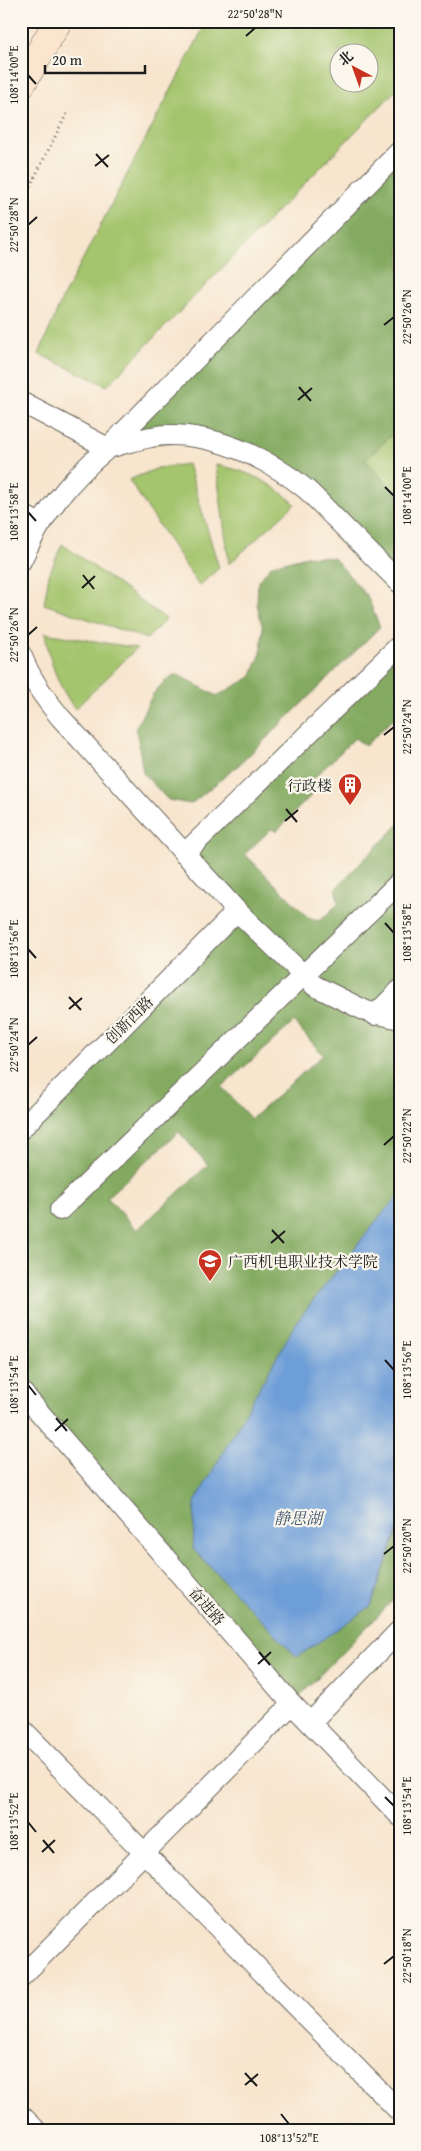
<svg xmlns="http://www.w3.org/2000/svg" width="421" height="2151" font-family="'Gentium Book Plus','Noto Serif SC',serif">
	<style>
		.green { fill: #a4c46d; stroke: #607044; fill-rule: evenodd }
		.forest { fill: #83aa60; stroke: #50633e; fill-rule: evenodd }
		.water { fill: #6e9ed7; stroke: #455d7a }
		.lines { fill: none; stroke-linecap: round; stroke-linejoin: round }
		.lane-casing { stroke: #69625a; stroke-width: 22 }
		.secondary-casing { stroke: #69625a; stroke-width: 29 }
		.path { stroke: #69625a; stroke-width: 3; stroke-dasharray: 1 4; stroke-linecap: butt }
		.lane { stroke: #fff; stroke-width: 20 }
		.secondary { stroke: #fce5cf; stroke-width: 28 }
		.ticks { fill: none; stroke: #1c1c1c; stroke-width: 2 }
		.labels { text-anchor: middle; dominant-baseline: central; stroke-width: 4.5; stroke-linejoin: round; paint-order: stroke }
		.poi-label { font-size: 15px; fill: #1c1c1c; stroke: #fbf7ec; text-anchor: end }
		.street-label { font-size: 15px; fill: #1c1c1c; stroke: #fbf7ec }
		.water-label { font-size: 16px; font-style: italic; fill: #415670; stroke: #fbf7ec }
		.neatline { fill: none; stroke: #1c1c1c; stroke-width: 2 }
		.ticks-label { font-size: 12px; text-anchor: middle; fill: #1c1c1c }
	</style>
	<rect width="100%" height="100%" fill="#fbf7ec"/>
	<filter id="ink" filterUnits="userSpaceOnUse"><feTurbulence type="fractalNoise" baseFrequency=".02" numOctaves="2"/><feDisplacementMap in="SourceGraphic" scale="10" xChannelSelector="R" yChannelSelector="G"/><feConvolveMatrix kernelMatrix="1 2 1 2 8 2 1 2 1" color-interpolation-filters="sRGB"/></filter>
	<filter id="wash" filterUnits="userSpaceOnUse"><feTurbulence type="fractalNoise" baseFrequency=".0096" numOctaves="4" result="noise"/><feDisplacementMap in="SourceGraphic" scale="20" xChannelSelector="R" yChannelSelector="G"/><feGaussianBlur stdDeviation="1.12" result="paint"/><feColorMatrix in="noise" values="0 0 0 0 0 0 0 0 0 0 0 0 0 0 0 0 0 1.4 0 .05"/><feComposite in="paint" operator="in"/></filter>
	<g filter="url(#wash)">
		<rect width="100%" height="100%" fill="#f7e5ce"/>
		<!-- green -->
		<path class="green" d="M207 21H400V86L107 386 39 354 62 299ZM338 52H368V82H338Z
			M400 427V498L365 460Z
			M188 464 219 568 199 586 129 480 158 468Z
			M216 465C247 470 272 483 295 504L229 564Z
			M62 544 166 619 147 639 44 604 49 575Z
			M45 633 137 648 75 709C58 686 49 661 45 633Z"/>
		<!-- forest -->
		<path class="forest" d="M400 151V427L365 460 400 498V583L306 489 203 439 108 448Z
			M307 556 334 558 367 596 380 627 240 764 191 804 168 800 143 773 136 727 153 694 165 681 176 674 217 696 251 677 261 653 263 629 257 604 258 581 272 565Z
			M400 645V712L365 746 355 738 310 782 317 789 277 831 271 829 245 854 308 917 320 921 339 903 335 889 400 823V1196L380 1216 297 1321 371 1606 400 1522V1593L292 1704 21 1391V1129L237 912 184 854ZM294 1022 323 1055 251 1119 222 1087ZM179 1132 208 1165 137 1230 107 1197Z"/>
		<!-- water -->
		<path class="water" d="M400 1196V1522L371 1606 297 1657 193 1549 195 1502 297 1321 380 1216Z"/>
	</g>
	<g filter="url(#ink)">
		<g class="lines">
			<!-- lane casing -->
			<g class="lane-casing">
				<path id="lane" d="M21 402 108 448C127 443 147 436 167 435 216 434 268 458 306 489 316 498 326 509 335 518 357 540 378 561 400 583
					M21 514 40 524
					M21 561C43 514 68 481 108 448L400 151
					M21 654C30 678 44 697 60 717L237 911 315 986 366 1011 400 1019
					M184 854 400 645
					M375 1015 400 990
					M21 1129 237 911
					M60 1210 400 882
					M21 1391 292 1704 400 1816
					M310 1723 400 1630
					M21 1728 400 2112
					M21 1977 292 1704
					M21 2115 36 2130"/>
			</g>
			<!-- secondary casing -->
			<g class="secondary-casing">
				<path id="secondary" d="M21 85 58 21"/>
			</g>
			<!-- path -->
			<path class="path" d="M21 169 36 178
				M21 204 67 113"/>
			<!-- lane -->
			<use href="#lane" class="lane"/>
			<!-- secondary -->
			<use href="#secondary" class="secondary"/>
		</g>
	</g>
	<!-- ticks -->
	<path class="ticks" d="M246 36 255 28M28 75 36 84M96 154 108 167M95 166 109 155M28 225 37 217M384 325 394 317M299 387 311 401M298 400 312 388M385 487 394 496M28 512 36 521M83 575 94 589M82 588 95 576M28 635 37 627M384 735 394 727M286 809 297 822M285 821 298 810M385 923 394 933M28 949 36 958M69 997 81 1010M69 1009 82 998M28 1045 37 1037M384 1145 394 1136M272 1230 284 1243M271 1243 285 1231M385 1360 394 1370M28 1385 36 1395M56 1418 67 1431M55 1431 68 1419M384 1554 394 1546M259 1652 270 1665M258 1664 271 1652M385 1797 394 1806M28 1822 36 1832M43 1840 54 1853M42 1852 55 1840M384 1964 394 1956M245 2073 257 2086M245 2085 258 2074M281 2114 289 2124"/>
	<!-- icons -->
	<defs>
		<g id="building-pin" transform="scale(1.25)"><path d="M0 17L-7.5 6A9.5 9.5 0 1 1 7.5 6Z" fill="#c8321e" stroke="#fbf7ec"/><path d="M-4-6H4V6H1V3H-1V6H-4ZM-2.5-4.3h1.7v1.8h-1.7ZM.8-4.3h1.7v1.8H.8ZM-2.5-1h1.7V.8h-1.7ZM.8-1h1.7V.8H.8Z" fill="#fff"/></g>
		<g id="university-pin" transform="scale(1.25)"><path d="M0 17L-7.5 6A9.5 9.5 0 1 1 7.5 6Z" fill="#c8321e" stroke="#fbf7ec"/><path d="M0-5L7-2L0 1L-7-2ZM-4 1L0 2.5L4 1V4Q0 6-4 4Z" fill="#fff"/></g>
	</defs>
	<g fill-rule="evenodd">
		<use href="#building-pin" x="350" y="785"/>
		<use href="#university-pin" x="210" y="1261"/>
	</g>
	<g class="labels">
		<!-- poi labels -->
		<g class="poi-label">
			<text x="332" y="785">行政楼</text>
			<text x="228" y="1261" text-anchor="start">广西机电职业技术学院</text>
		</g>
		<!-- street labels -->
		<g class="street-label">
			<text transform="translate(129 1020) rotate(-45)">创新西路</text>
			<text transform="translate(207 1606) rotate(49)">奋进路</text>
		</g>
		<!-- water labels -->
		<g class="water-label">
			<text x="298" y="1518">静思湖</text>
		</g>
	</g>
	<!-- margin -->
	<rect width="421" height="2151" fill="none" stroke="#fbf7ec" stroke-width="55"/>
	<!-- north arrow -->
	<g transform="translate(354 68) rotate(319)"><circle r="24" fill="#fbf7ec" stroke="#a29f99"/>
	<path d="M0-4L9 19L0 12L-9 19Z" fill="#c8321e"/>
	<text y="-8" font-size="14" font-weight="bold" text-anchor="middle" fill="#1c1c1c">北</text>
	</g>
	<!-- scale -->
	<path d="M45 65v8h100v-8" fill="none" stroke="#1c1c1c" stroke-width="2.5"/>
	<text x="52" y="65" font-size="15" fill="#1c1c1c" stroke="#fbf7ec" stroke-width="4" paint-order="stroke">20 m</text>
	<rect x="28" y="28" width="366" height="2096" class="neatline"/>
	<g class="ticks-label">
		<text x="255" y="18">22°50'28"N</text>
		<text transform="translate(14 75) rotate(-90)" y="4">108°14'00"E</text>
		<text transform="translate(14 225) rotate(-90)" y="4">22°50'28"N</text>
		<text transform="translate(407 317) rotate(-90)" y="4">22°50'26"N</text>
		<text transform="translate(407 496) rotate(-90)" y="4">108°14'00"E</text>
		<text transform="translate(14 512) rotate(-90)" y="4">108°13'58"E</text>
		<text transform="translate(14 635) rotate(-90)" y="4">22°50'26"N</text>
		<text transform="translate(407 727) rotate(-90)" y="4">22°50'24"N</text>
		<text transform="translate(407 933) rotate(-90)" y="4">108°13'58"E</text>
		<text transform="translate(14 949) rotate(-90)" y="4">108°13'56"E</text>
		<text transform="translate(14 1045) rotate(-90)" y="4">22°50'24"N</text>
		<text transform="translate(407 1136) rotate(-90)" y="4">22°50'22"N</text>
		<text transform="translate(407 1370) rotate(-90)" y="4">108°13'56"E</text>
		<text transform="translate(14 1385) rotate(-90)" y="4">108°13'54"E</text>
		<text transform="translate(407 1546) rotate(-90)" y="4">22°50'20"N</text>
		<text transform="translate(407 1806) rotate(-90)" y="4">108°13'54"E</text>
		<text transform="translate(14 1822) rotate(-90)" y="4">108°13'52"E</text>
		<text transform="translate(407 1956) rotate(-90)" y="4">22°50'18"N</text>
		<text x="289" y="2142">108°13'52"E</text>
	</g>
</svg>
